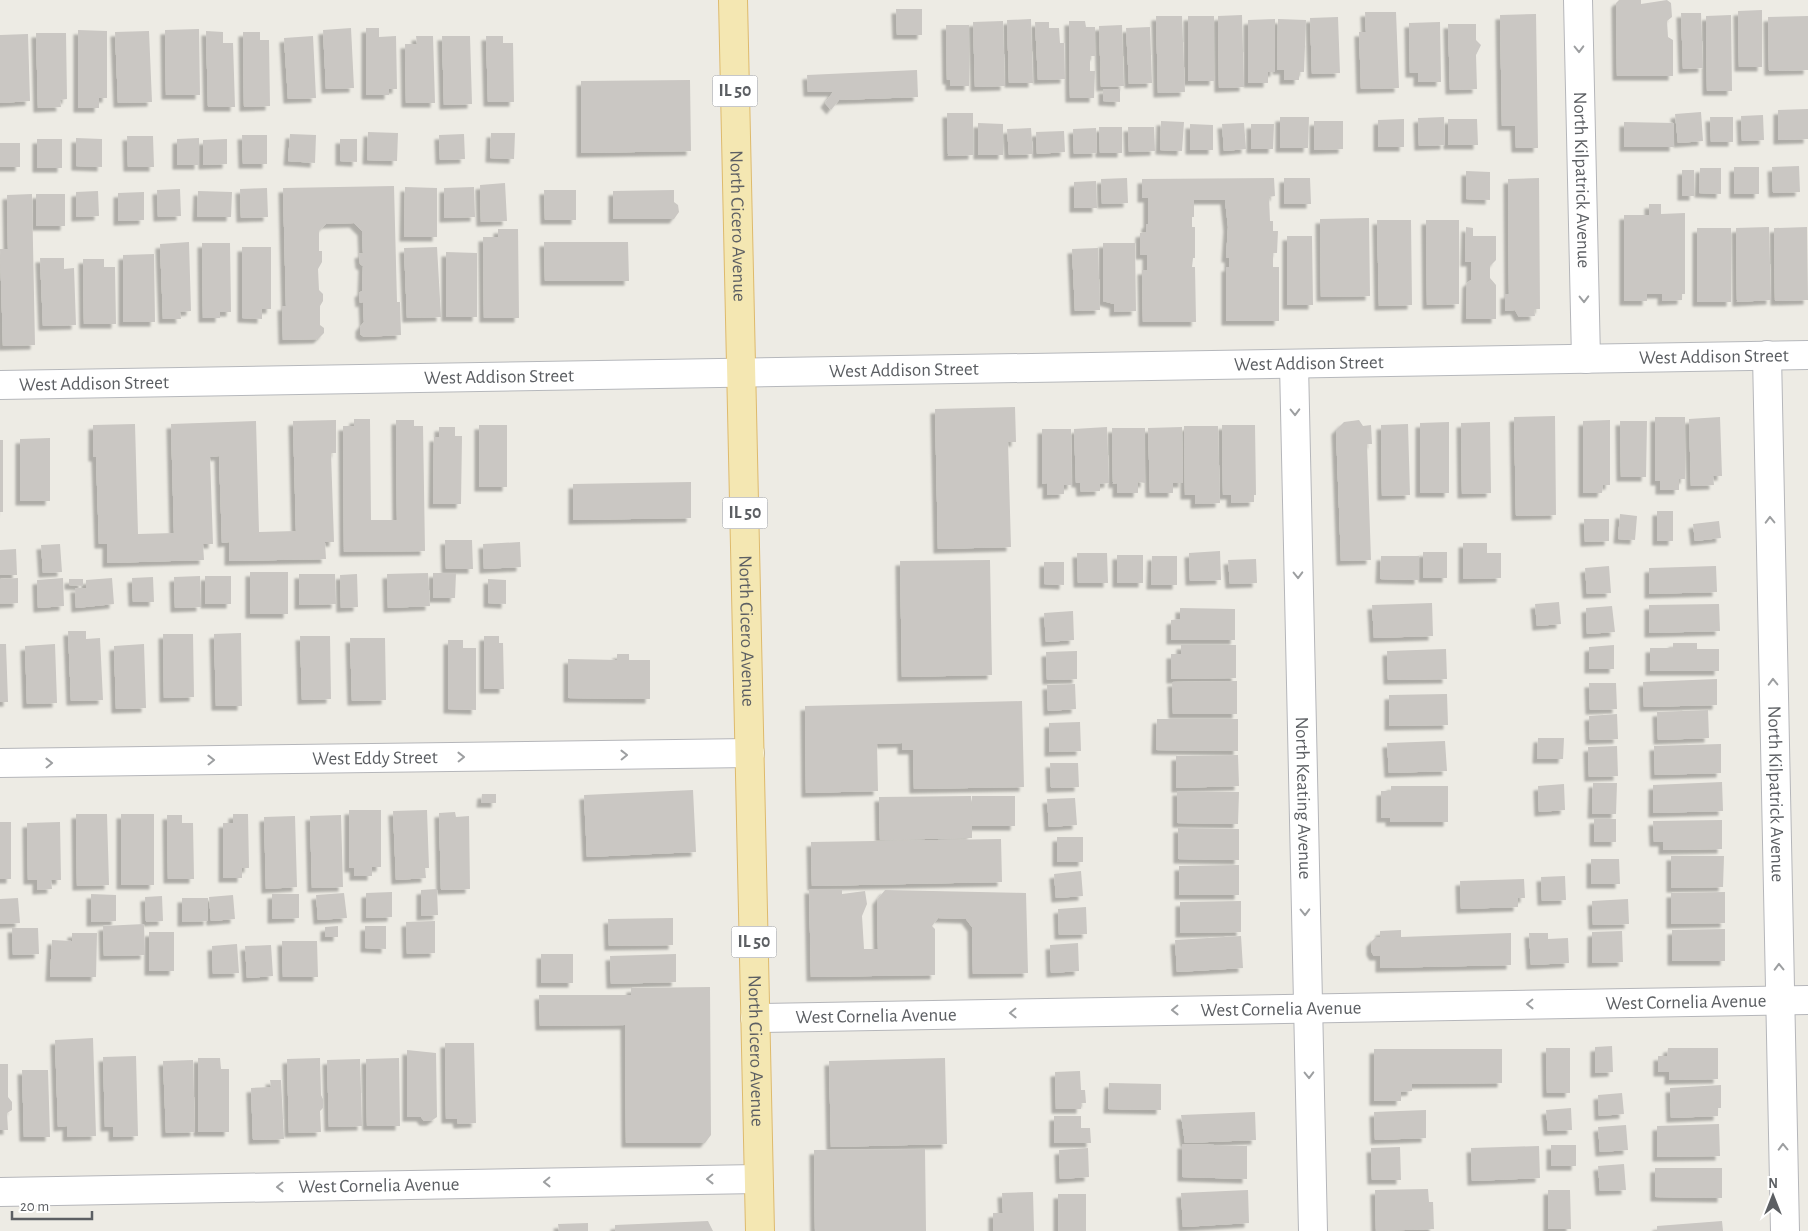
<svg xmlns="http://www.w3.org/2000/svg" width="1808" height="1231" font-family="'Alegreya Sans',sans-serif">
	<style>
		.building { fill: #cac7c3; filter: url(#shadow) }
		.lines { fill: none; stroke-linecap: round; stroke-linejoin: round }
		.street-casing { stroke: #b5b6ba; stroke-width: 30 }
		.secondary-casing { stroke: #b6b8bc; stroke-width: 30 }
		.primary-casing { stroke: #deba6c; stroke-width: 30 }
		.street { stroke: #fff; stroke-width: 28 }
		.secondary { stroke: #fff; stroke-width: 28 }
		.primary { stroke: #f4e7b2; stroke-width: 28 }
		.oneway { stroke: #9d9fa1 }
		.labels { text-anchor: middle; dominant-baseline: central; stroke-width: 4; stroke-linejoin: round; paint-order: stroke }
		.shield { fill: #fff; stroke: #8d8f92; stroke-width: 1 }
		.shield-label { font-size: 18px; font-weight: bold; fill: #5c5f63 }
		.street-label { font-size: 19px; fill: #5c5f63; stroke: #fff }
	</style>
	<defs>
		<filter id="shadow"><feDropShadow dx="-4.5" dy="4.5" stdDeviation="1" flood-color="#0004"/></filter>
	</defs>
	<rect width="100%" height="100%" fill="#edebe4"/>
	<!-- building -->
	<path class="building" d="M1619 0H1641V4L1667 0 1671 3 1672 17 1667 21 1668 37 1673 40V76H1617L1616 3Z
		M896 9H922V35H897Z
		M1762 10V67H1739L1738 11Z
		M1365 12H1396L1399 88 1361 89 1359 32H1366Z
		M1681 13H1701L1703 68 1683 69Z
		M1536 14 1538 148H1516L1515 126H1502L1500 15Z
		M1242 15 1244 87 1219 88 1218 16Z
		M1731 15 1732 91H1707L1706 16Z
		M1156 16H1182L1185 92 1158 93Z
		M1188 16H1214V81H1188Z
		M1808 16V70L1769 71 1768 17Z
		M1338 17 1340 73 1312 74 1310 18Z
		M1031 19 1033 83H1009L1007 20Z
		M1275 19V72H1268V83H1248V20Z
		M1278 19 1306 20 1304 72H1299V80H1284V70H1277Z
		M1003 21 1005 86 975 87 973 22Z
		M1069 21H1085L1086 27H1095V56H1090V71H1095L1094 98H1070Z
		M1035 22H1049V28H1059L1060 43H1064L1065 79 1038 80Z
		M1440 22 1441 82H1418V73H1410L1409 23Z
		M1448 24H1476V40L1481 45 1476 55 1477 89 1450 90Z
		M946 25H969V86H950V80H947Z
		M1122 25 1124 86 1101 87 1099 26Z
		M1150 27 1152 83 1129 84 1126 28Z
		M351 28 354 88 326 89 323 30Z
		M366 28H379V37L396 36 397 89H389V95H366Z
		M199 29 200 95H166L165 30Z
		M78 30 107 31V98H99V108H78Z
		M149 31 152 102 118 103 115 32Z
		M206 31 223 32V43H233L235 107H208Z
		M243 32H260V40H269L270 106 244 107Z
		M36 33H66L67 99 60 100 61 107 38 108Z
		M28 34 30 101 0 103V35Z
		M313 36 316 98 288 99 284 38Z
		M416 36H433L435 103H406L405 44H417Z
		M442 36H470L472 104 444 105Z
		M486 36H503V43H513L514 102H488Z
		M917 70 918 97 839 100 831 110 825 103 833 92H808L807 75Z
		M690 80 691 151 581 153V81Z
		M1103 89H1120V102L1103 101Z
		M1808 109V139L1778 140V110Z
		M1701 112 1703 141 1678 143 1675 114Z
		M947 113H973V155L948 156Z
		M1763 115 1764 140 1742 141 1741 116Z
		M1280 117H1309L1308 148H1280Z
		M1444 117 1445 145 1419 146 1418 118Z
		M1710 117H1733V142H1711Z
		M1404 119V147H1378V120Z
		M1448 119H1477L1478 145H1448Z
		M1161 121 1184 122 1182 151 1160 150Z
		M1314 121H1343V149L1314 150Z
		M1624 122 1674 123V147H1624Z
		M978 123 1003 124V155H978Z
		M1244 123 1246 149 1224 151 1222 124Z
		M1190 124 1213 125V150H1190Z
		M1251 124H1274L1273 149H1251Z
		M1099 127H1122V153H1100Z
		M1128 127H1154L1155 151 1129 152Z
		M1031 128 1033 154 1009 155 1007 129Z
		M1096 128 1097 153 1074 154 1073 129Z
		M1064 131 1065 152 1037 154 1036 132Z
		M368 132 398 133 397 161 367 160Z
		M491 133H515L514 159 490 158Z
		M290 134 316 135 315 163 288 161Z
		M464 134 465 159 440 160 439 135Z
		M242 135H267V164H243Z
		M127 136H153L154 167H128Z
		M76 138 102 139V167L76 166Z
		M199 138V165H177V139Z
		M37 139H62V168H37Z
		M227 139V164L203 165V140Z
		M340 139H357V162L340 161Z
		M0 143H20V167H0Z
		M1799 166 1800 192 1773 193 1772 167Z
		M1734 167H1759V194H1734Z
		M1700 168H1721V194L1699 193Z
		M1682 170H1694V196H1682Z
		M1466 171 1490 172V200L1466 199Z
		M1127 178 1128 203 1102 204 1101 179Z
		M1274 178 1275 196 1269 197 1270 221H1273V231H1278L1277 253H1273V267H1279V321H1226V267H1229V258H1226L1228 227 1225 200H1194V217H1192V227H1195V258H1193L1192 267H1195L1196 322H1143L1142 270H1147V255H1140V233L1146 232V224H1148V198H1142V179Z
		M1284 178H1310L1311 204H1284Z
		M1539 178 1540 309H1534L1535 316 1519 317 1515 310 1505 311V294H1509L1508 179Z
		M1096 181 1097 208H1074V182Z
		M505 183 507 221 481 222 480 185Z
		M394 186 397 302H400L401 335 364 337 360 334V327L364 322 363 302 360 303 359 293 362 291 363 266 360 264 359 254 363 253 362 231 354 223 326 224 319 231V251H322V262L318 269 319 290 323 294V301L320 306V325L324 328V333L318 339 283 340 282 306H286L283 188Z
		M405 187 437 188V237H404Z
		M474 187 475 217 444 218V188Z
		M267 188 268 217 241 218 240 189Z
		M180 189 181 216 158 217 157 190Z
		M544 190H576V220H545Z
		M674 190V202L678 205 679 212 674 219H613V191Z
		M98 191 99 216 76 217V192Z
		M198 191 232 192 231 217H197Z
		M144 192V220L118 221V193Z
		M32 194 35 345 3 346 0 249H8L7 195Z
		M36 194H65V226H36Z
		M1649 204H1661V214L1685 213V294H1682V300L1662 301V294H1647V301H1624V215H1649Z
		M1369 218 1370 296 1321 297 1320 219Z
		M1377 220H1411L1412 305 1379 306Z
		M1426 220H1459V304L1427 305Z
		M1466 227 1473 228V236H1496V260L1490 266V278L1496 285V319H1466L1467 283 1471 280V262H1465Z
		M1769 227 1771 300 1737 302 1736 228Z
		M1807 227 1808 300 1775 301 1774 228Z
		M1697 228H1731V302H1697Z
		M498 229H518L519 318H484L483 237H498Z
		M1287 236H1312L1313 305H1287Z
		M189 242 191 311 180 312 181 319H163L160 244Z
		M544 242H628L629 281H545Z
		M202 243H230L231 312H220V318H203Z
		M1103 243H1135L1136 311 1114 312V304L1103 301Z
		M242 247H271V309H262V319L242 318Z
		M437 247 441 317 407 318 404 248Z
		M1098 248 1100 310 1075 311 1072 249Z
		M446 252 477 253V317H446Z
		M154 254 155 322H123V255Z
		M40 258H64V269L74 268 76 325 43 326Z
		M83 259H104V267H115L116 324H84Z
		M1015 407 1016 442H1008L1011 547 938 549 935 409Z
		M1555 416 1556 515 1516 516 1514 417Z
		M1655 417H1685V479H1679V490H1660V481H1655Z
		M1720 417 1722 476H1713L1714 485 1691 486 1689 419Z
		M354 419H370L371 520H397L396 420H414V426H423L425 551 344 552 343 426H354Z
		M336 420V453H331L334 542H325L326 559 229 561V542L222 543 219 456 210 457 213 544H203L204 560 107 563V544H99L96 457H93V425L135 424 138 534 174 533 171 424 256 421 259 532 296 531 293 421Z
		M1359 420 1363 426 1371 425 1372 444H1367L1371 560 1341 561 1336 430 1344 422Z
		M1610 420V485H1603L1602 493H1583V421Z
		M1620 421H1647L1646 477H1621Z
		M1449 422V493H1420V423Z
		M1490 422 1491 493 1462 494 1461 423Z
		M1408 424 1410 495 1382 496 1381 425Z
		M479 425H507V487H479Z
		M1222 425H1255L1256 495H1254V502L1231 503V495H1223Z
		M1184 426H1218L1220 503 1195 504V495H1185Z
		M439 427H455V436H462L461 504H433L434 437H439Z
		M1107 427 1109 483 1100 484V491L1081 492 1080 483H1076L1074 429Z
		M1182 427 1183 483H1173V493H1150L1148 428Z
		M1112 428H1145V483L1138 482V493H1117V483L1113 484Z
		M1042 429H1071L1072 485H1064V494L1047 495V483L1042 484Z
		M50 438V501H20V439Z
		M0 440H3V512H0Z
		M691 482V518L573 520V484Z
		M1657 511H1673V541H1657Z
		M1620 514 1637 516 1635 540 1618 539Z
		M1584 519H1609V541L1585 542Z
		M1719 521 1721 538 1695 541 1693 524Z
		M445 540H472L473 569H446Z
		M520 542 521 567 484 569 483 544Z
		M1463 543H1487V553H1501V578L1463 579Z
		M60 544 62 572 43 573 41 545Z
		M16 549 17 575H0V550Z
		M1220 551 1221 580 1190 581 1189 553Z
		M1423 552H1447V578H1423Z
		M1077 553H1107L1108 583H1078Z
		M1117 555H1143V583H1117Z
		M1152 556H1177V585H1151Z
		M1381 556H1419V580L1380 579Z
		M1256 559 1257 583 1230 584 1228 560Z
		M990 560 992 675 902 677 900 561Z
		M1044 562H1064V585L1044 584Z
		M1609 566 1611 593 1587 594 1585 568Z
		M1716 566 1717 592 1649 594V568Z
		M250 572H288V614H250Z
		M428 573 430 606 388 608 387 574Z
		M433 573H456L455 598H433Z
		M299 574H335L336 604 299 605Z
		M357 574 358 607 341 608 340 575Z
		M200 576 201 607 175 608 174 577Z
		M205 576H231V604H205Z
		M153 577 154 602H133L132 578Z
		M18 578V603L0 604V579Z
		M63 578 64 606 38 608 37 580Z
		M112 578 114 604 76 608 75 588H86V580Z
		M69 579H83V586L69 585Z
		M488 579 506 580V604L488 603Z
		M1559 602 1561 624 1537 626 1535 604Z
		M1432 603 1433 636 1374 638 1372 605Z
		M1719 604 1720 631 1649 633V605Z
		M1612 606 1615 632 1587 634 1586 608Z
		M1180 608 1235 609V640H1171V620L1180 619Z
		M1073 611 1074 640 1046 642 1044 613Z
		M68 631H86V639L100 638 103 700 71 701Z
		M241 633 242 706H216L214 634Z
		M163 634H193L194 697 164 698Z
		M300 636H330L331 699 302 700Z
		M484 636H499V643H503L504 689H484Z
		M350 638H385L386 700 352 701Z
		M448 640H463V648H476V710L448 709Z
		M1673 643H1697V649H1719V671H1650V648H1673Z
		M0 644H6L8 702H0Z
		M55 644 57 703 27 704 25 646Z
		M144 644 146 708 116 709 114 646Z
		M1181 645H1236V678L1171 679V654H1181Z
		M1614 645V669H1589V647Z
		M1446 649 1447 679 1388 680 1387 651Z
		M1077 651V679L1047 680 1046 652Z
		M617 654H629V660H650V699L568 698V659L617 660Z
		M1717 679V705L1644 707 1643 682Z
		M1237 681V714H1173L1172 682Z
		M1589 683H1616L1617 709 1590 710Z
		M1075 684 1076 709 1048 711 1047 685Z
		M1447 694 1448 725 1389 726V695Z
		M1022 701 1024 787 914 789 913 750H902V743L877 744 878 791 806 793 805 706Z
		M1708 710 1709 738 1658 740 1657 712Z
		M1617 714 1618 739 1590 740 1589 716Z
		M1157 719H1238V751L1156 750Z
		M1080 722 1081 751 1049 752V723Z
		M1538 738H1564L1563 759H1537Z
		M1445 741 1447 771 1389 773 1387 743Z
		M1721 744V773L1655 775 1654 746Z
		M1617 746 1618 776 1589 777 1588 747Z
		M1238 755 1239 786 1176 788V756Z
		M1050 763H1078L1079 787 1051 788Z
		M1722 782 1723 811 1653 813V785Z
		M1593 783H1617L1616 814H1592Z
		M1564 784 1565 810 1539 812 1538 786Z
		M1391 786H1448V822H1390V818H1381V791H1391Z
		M693 790 696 852 587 857 584 795Z
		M1177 791 1239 792 1238 824 1177 823Z
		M482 794H496V803H481Z
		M971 796V820L972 796H1015V826H972V838L880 840 879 797Z
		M1075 798 1077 825 1049 827 1047 799Z
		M349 810H381V867H372V876H354V868H349Z
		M427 810 429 868H425L426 878 396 880 393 811Z
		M455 812 456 817 469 816 470 889 441 890 439 813Z
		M76 814H107L109 885 77 886Z
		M121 814H154V885H121Z
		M233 814H248L249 868H242V878H223V823H233Z
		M167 815H182V823H193L194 879H168Z
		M341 815 343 887 312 888 310 816Z
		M295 816 297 887 266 889 264 817Z
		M1594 819H1616V842H1594Z
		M1722 820V849L1663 850V842H1654L1653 821Z
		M0 822H11V879H0Z
		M60 822 61 880H51L52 889 37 890V880H28L27 823Z
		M1178 828 1239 829V860L1178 859Z
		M1057 837H1083V862H1057Z
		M1001 839 1002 882 812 886 811 842Z
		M1671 856H1724L1723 887 1671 888Z
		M1591 859H1619L1620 884H1591Z
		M1239 865V895H1179V866Z
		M1081 871 1083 896 1056 898 1054 874Z
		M1565 876 1566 900 1542 901 1541 877Z
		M1524 879 1525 898H1518V907L1461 909 1460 881Z
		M437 889 438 915 421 916V890Z
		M809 889H842V894L865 891 867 904 862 916 864 949H878L877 900 885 890 1026 893 1028 973 973 974 972 927 966 919 938 918 932 926 935 929V975L811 977Z
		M392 892V917L366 918V893Z
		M1725 892V923L1671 924V893Z
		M344 893 347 918 318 920 316 895Z
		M91 894 116 895V921L91 922Z
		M272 894H299V918L272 919Z
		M233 895 235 919 211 921 209 897Z
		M162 896 163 921 146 922 145 897Z
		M18 898 20 923 0 924V899Z
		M182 898H208V921L182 922Z
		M1628 899 1629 924 1593 925 1592 901Z
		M1241 901V932L1180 933V902Z
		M1086 907 1087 934 1059 935 1058 909Z
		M673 918V945L609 946 608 919Z
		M435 921V953L407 954 406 922Z
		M144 924 145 955 104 956 103 926Z
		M338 926V937H325V927Z
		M365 926H386V949L365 948Z
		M12 928H38L39 954 13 955Z
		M1725 929V961H1672V930Z
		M1401 930V937L1511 933V965L1380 968V956H1374L1371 951V942L1376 937H1380V931Z
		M1622 931 1623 962 1592 963V932Z
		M149 932H174V971H149Z
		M72 933H97L96 977H50L52 940 72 941Z
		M1529 933H1548V939L1568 938 1569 963 1531 965Z
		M1241 936 1243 968 1177 972 1175 940Z
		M282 941H317L318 977H283Z
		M1078 943 1079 971 1051 973 1050 945Z
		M237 944 239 973 213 974 212 946Z
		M271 945 273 976 247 978 245 946Z
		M541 954H573V983H541Z
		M676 954V982L611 984 610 956Z
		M710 987 711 1135 705 1143H626L625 1025 540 1026 539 995H631V988Z
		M93 1038 96 1136 67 1137V1126L58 1127 55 1040Z
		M445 1043H474L476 1123 458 1124 457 1119H446Z
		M1612 1046 1613 1072 1595 1073V1047Z
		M1546 1048H1570V1093H1547Z
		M1668 1048H1718V1079L1669 1080V1072H1658V1056H1667Z
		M1374 1049H1502V1083L1412 1084V1091L1401 1092V1101H1374Z
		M407 1050 436 1053 437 1117 431 1121H424L421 1117H407Z
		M136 1056 138 1136 113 1137V1127H105L103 1057Z
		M198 1058H220L221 1069H229V1132H198Z
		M320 1058 321 1095 323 1099V1108L320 1111 321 1132 289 1133 287 1059Z
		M399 1058 400 1126H367L366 1059Z
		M945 1058 947 1144 831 1147 829 1061Z
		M360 1059 362 1126 329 1127 327 1060Z
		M193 1060 195 1132 166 1133 163 1061Z
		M0 1064H8V1097L12 1102V1110L7 1113 8 1130H0Z
		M22 1070H48L50 1137H24Z
		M1080 1071 1081 1090H1085L1086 1103H1081V1109H1056L1055 1072Z
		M270 1080H281L284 1139 253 1140 251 1088 271 1087Z
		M1109 1083 1161 1084V1110L1108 1109Z
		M1721 1085V1108H1718V1116L1671 1118 1670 1088Z
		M1622 1093 1624 1114 1599 1116 1598 1095Z
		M1571 1108 1572 1130 1548 1131 1546 1110Z
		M1426 1110V1138L1375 1140 1374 1112Z
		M1255 1112 1256 1140 1185 1143 1181 1115Z
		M1054 1116H1081V1128H1090L1091 1143H1054Z
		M1719 1124 1720 1156 1657 1157V1126Z
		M1626 1125 1628 1150 1600 1152 1598 1127Z
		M1182 1144 1247 1146V1179L1182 1177Z
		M1551 1145H1576V1166H1551Z
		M1539 1146 1540 1178 1472 1181 1471 1148Z
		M1400 1147 1401 1180H1372L1371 1148Z
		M1088 1148 1089 1177 1060 1179 1059 1150Z
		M925 1149 926 1231H815L814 1150Z
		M1624 1164 1626 1190 1600 1191 1598 1166Z
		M1655 1168H1722V1198L1655 1197Z
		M1428 1189 1429 1202H1433L1434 1229 1376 1231 1375 1190Z
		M1248 1190 1249 1223 1183 1227 1181 1193Z
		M1548 1190H1570L1571 1229H1548Z
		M1033 1192 1034 1231H993V1213H1003L1002 1193Z
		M1058 1194H1086V1231H1058Z
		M708 1221 713 1231H615V1225Z
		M1722 1221 1723 1231H1657V1226Z
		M588 1223V1231H559L558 1224Z"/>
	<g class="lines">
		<!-- street casing -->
		<g class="street-casing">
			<g id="street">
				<path id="s1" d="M1578 0 1586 359"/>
				<path id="s2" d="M1767 355 1785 1231"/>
				<path id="s3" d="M1294 364 1313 1231"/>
				<path id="s4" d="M0 763 750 753"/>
				<path id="s5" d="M755 1018 1808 1000"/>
				<path id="s6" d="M0 1192 758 1179"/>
			</g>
		</g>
		<!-- secondary casing -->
		<g class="secondary-casing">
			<g id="secondary">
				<path id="s7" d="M0 385 1808 355"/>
			</g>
		</g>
		<!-- primary casing -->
		<g class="primary-casing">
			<g id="primary">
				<path id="s8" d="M733 0 760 1231"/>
			</g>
		</g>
		<!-- street -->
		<use href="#street" class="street"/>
		<!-- secondary -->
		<use href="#secondary" class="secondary"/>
		<!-- primary -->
		<use href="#primary" class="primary"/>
	</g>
	<!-- one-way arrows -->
	<defs><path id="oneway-chevron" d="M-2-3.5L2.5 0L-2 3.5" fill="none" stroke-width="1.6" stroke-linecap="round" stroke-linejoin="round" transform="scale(1.25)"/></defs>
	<g class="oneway">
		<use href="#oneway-chevron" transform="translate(1579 49) rotate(89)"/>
		<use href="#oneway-chevron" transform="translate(1584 299) rotate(89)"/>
		<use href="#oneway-chevron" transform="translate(1295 412) rotate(89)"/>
		<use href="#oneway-chevron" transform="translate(1770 520) rotate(-91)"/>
		<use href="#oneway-chevron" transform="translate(1298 575) rotate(89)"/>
		<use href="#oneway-chevron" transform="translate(1773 682) rotate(-91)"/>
		<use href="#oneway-chevron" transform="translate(624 755) rotate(-1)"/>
		<use href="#oneway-chevron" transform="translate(461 757) rotate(-1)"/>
		<use href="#oneway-chevron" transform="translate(211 760) rotate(-1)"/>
		<use href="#oneway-chevron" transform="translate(49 763) rotate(-1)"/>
		<use href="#oneway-chevron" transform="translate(1305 912) rotate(89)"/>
		<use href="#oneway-chevron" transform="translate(1779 967) rotate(-91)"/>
		<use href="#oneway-chevron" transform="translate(1530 1004) rotate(179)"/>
		<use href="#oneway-chevron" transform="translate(1175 1010) rotate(179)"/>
		<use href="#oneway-chevron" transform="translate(1013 1013) rotate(179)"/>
		<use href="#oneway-chevron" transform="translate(1309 1075) rotate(89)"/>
		<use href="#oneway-chevron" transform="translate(1783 1147) rotate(-91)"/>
		<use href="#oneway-chevron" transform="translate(710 1179) rotate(179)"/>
		<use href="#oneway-chevron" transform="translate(547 1182) rotate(179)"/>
		<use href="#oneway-chevron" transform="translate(280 1187) rotate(179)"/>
	</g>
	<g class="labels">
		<!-- shield labels -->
		<g class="shield">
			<rect x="712.5" y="75.5" width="45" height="31" rx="4"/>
			<rect x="722.5" y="497.5" width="45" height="31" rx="4"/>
			<rect x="731.5" y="926.5" width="45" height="31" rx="4"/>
		</g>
		<g class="shield-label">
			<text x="735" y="91">IL 50</text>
			<text x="745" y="513">IL 50</text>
			<text x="754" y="942">IL 50</text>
		</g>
		<!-- street labels -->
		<g class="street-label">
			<text stroke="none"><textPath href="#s1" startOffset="180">North Kilpatrick Avenue</textPath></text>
			<text stroke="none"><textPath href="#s8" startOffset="226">North Cicero Avenue</textPath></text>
			<text stroke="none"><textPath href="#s7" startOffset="1714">West Addison Street</textPath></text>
			<text stroke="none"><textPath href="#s7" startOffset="1309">West Addison Street</textPath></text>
			<text stroke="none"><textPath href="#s7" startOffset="904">West Addison Street</textPath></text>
			<text stroke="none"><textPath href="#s7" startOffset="499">West Addison Street</textPath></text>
			<text stroke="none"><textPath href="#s7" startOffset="94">West Addison Street</textPath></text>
			<text stroke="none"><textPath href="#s8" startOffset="631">North Cicero Avenue</textPath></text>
			<text stroke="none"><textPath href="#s4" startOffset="375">West Eddy Street</textPath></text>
			<text stroke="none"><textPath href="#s2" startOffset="439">North Kilpatrick Avenue</textPath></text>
			<text stroke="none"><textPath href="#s3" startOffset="434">North Keating Avenue</textPath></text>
			<text stroke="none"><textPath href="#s5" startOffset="931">West Cornelia Avenue</textPath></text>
			<text stroke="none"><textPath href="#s5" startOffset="526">West Cornelia Avenue</textPath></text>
			<text stroke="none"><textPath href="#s5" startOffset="121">West Cornelia Avenue</textPath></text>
			<text stroke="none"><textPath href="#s8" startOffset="1051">North Cicero Avenue</textPath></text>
			<text stroke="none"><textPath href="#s6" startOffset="379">West Cornelia Avenue</textPath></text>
		</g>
	</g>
	<!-- north arrow -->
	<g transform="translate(1773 1196)" stroke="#ffffff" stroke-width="4" paint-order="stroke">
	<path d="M0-4L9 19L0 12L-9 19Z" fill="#5c5f63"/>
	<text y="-8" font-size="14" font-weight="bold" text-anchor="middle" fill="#5c5f63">N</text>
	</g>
	<!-- scale -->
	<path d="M12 1211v8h80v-8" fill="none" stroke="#5c5f63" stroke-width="2.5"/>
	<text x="20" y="1211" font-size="15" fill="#5c5f63" stroke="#ffffff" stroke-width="4" paint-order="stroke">20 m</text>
</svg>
